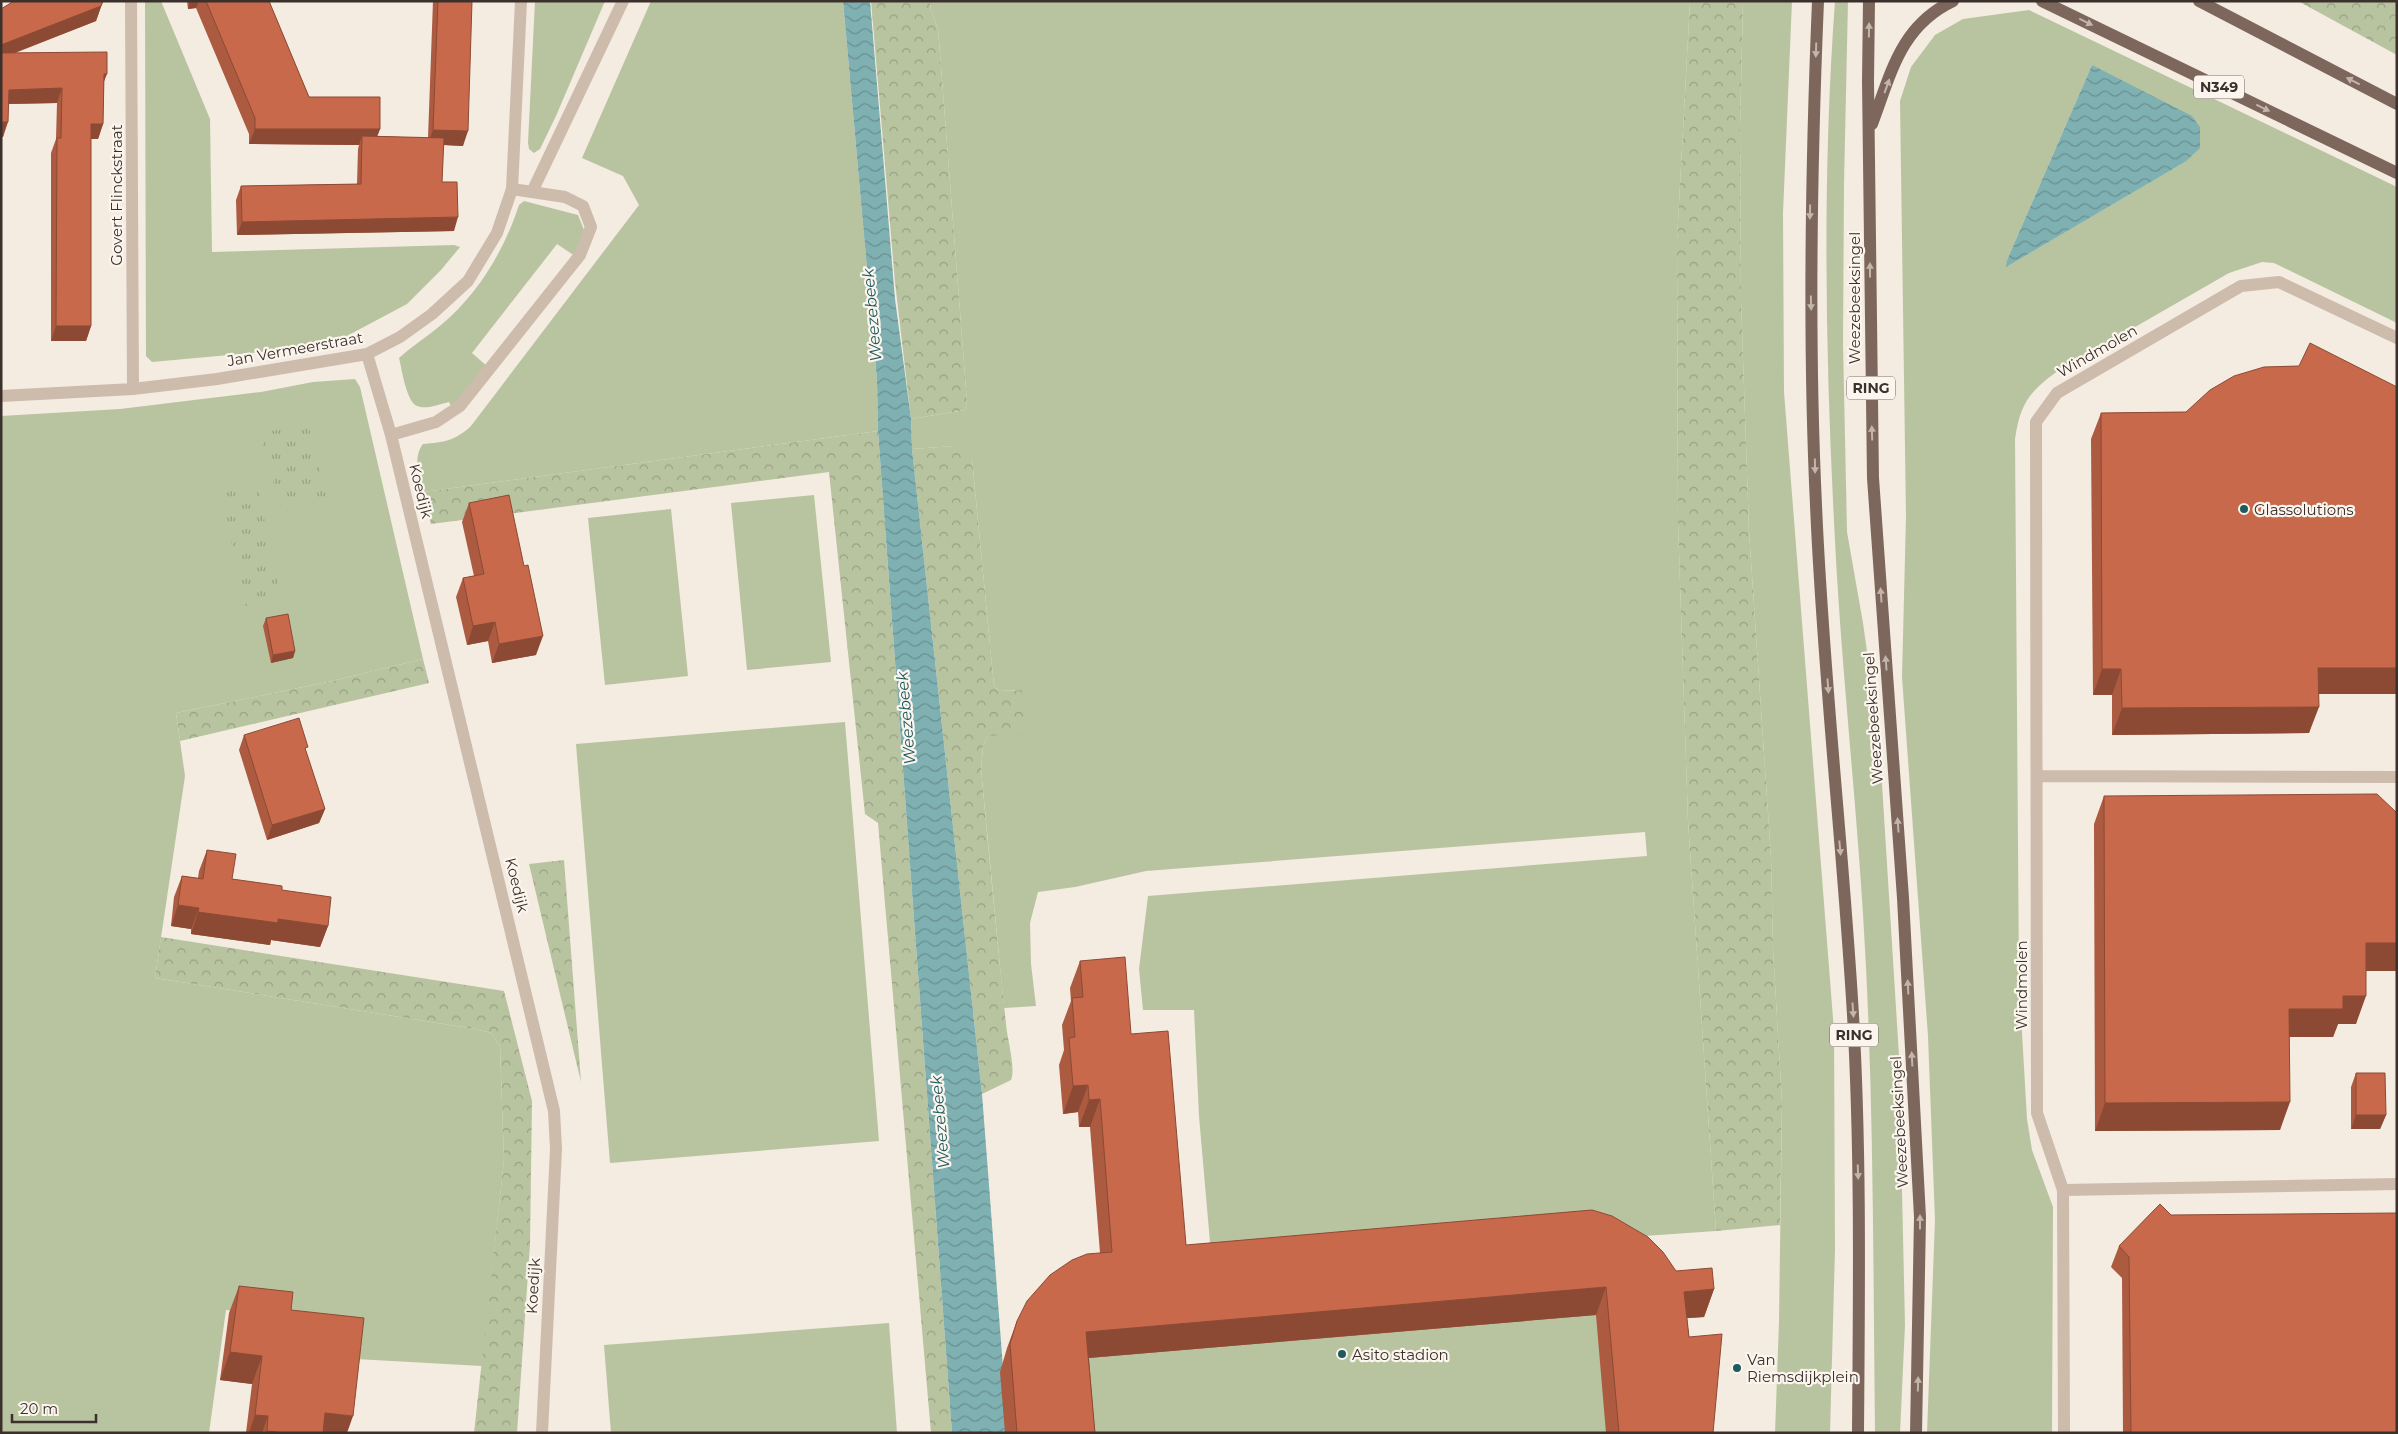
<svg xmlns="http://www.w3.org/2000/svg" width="2398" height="1434" font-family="Montserrat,sans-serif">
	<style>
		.green { fill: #b8c4a0; fill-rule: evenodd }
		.forest { fill: url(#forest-crowns) }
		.park { fill: url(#park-tufts) }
		.water { fill: url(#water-waves) }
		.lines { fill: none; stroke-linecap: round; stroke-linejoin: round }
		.street { stroke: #cdbbac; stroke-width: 12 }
		.primary { stroke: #7d675c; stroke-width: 12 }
		.wall { fill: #ac5a40 }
		.shaded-wall { fill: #8c4a34 }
		.building { fill: #c8694b; stroke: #8c4a34 }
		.oneway { fill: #c2b5ac }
		.poi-dot { fill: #1f5a5e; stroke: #fbf5ee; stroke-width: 2 }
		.labels { text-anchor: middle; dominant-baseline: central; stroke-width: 4.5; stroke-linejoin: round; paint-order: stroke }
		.shield { fill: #fbf5ee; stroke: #756b66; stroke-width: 1 }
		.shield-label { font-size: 14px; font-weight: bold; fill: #3b302b }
		.street-label { font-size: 15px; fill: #3b302b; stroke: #fbf5ee }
		.poi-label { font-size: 15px; fill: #3b302b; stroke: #fbf5ee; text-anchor: start }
		.water-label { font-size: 16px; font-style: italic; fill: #1f5a5e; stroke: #fbf5ee }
	</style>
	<defs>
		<pattern id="forest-crowns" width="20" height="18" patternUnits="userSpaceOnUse" patternTransform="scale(1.25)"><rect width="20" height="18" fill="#b8c4a0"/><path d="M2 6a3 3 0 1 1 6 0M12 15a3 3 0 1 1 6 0" fill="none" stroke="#97a083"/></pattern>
		<pattern id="park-tufts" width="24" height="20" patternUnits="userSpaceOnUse" patternTransform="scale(1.25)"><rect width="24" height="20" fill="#b8c4a0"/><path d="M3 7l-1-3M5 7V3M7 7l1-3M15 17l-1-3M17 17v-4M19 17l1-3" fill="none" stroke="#97a083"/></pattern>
		<pattern id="water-waves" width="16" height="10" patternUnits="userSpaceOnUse" patternTransform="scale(1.25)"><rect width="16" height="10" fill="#7fb0b2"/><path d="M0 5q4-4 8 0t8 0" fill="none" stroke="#699091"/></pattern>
	</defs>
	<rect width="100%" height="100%" fill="#f4ebe1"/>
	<!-- green -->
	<path class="green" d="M145 1H161L210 119 212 252 454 245 460 247 441 270 407 304 343 338 273 351 152 362 146 356Z
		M535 1H605L556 116 540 149 534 153 529 149 528 143Z
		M651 1H843L877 380 878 431 423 492C420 476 412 458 423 444 444 442 455 441 471 426L639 205 623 176 582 158Z
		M930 1H1690L1677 240 1678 522 1688 821 1716 1231 1630 1237 1211 1254 1199 1116 1194 1010H1143L1139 969 1148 896 1647 856 1645 832 1146 871 1075 887 1038 892 1030 923 1031 964 1036 1006 1004 1008 981 769 983 746 988 736 1022 690 999 691 994 686 972 459 953 446 912 449 911 419 965 410 967 402 938 28 931 11Z
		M1743 1H1792L1783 213 1784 392 1834 1031 1835 1249 1830 1433H1775L1779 1322 1782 1102 1773 949 1771 857 1749 531 1741 301 1740 127Z
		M1835 1H1848L1844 184 1843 344 1847 532 1863 623 1879 736 1899 1056 1905 1325 1900 1433H1875C1873 1260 1874 1087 1863 914 1856 802 1844 690 1837 577 1826 386 1821 192 1835 1Z
		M2029 10 2397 187V323L2274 263 2262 262 2229 273 2055 373C2028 393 2020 405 2015 439L2019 981 2027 1119 2032 1150 2053 1207 2052 1433H1927L1935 1220 1928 1036 1902 677 1906 516 1900 101 1911 67 1935 35 1963 19ZM2092 65 2185 162 2007 266V260Z
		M524 201 578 215 584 230 575 256 557 244 472 353 488 367 452 408 449 402C440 404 426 410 417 406 406 401 402 369 399 358 412 346 427 337 441 325 478 294 504 251 519 205Z
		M355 379 360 387 423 659 328 682 176 713 185 776 155 978 475 1029 491 1033 500 1046 504 1160 482 1366 356 1359 296 1317 226 1310 209 1433H1V416L120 409 261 392 313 382Z
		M814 495 831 662 747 670 731 503Z
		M671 509 688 676 605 685 588 518Z
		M845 722 879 1141 610 1163 576 744Z
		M1582 1254 1667 1433H1020L1032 1333Z
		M889 1323 897 1433H611L604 1345Z"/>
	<!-- forest -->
	<path class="forest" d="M871 1H930L931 11 938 28 967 402 965 410 911 419 895 282Z
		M1690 1H1743L1740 127 1741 301 1749 531 1771 857 1773 949 1782 1102 1780 1225 1716 1231 1688 821 1678 522 1677 240Z
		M2298 1H2397V55Z
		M878 431 952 1433H931L878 823 865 814 829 472 431 524 423 492Z
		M953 446 968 448 972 459 994 686 999 691 1022 690 1024 734 988 736 983 746 981 769C989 854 997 939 1006 1024 1007 1038 1016 1069 1011 1080L982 1094 912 449Z
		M423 659 429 683 180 741 176 713 328 682Z
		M564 860 581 1082 529 864Z
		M161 937 504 991 532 1101 530 1244 517 1433H474L504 1160 500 1046 491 1033 475 1029 155 978Z"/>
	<!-- park -->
	<path class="park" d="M308 424 327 499 280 506 260 433Z
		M257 484 281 599 245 606 221 492Z"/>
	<!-- water -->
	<path class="water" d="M843 1H870L895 299 911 419 912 449 982 1094 1008 1433H952L878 431 877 380Z
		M2092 65 2192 116 2200 127V148L2185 162 2006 267 2007 260Z"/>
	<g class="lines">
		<!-- street -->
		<path class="street" d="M131 1 133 389
			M532 192 623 1
			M367 354 391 435 554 1111 556 1149 542 1433
			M1 396 133 389 217 379 367 354 400 337 432 314 468 281 497 233 512 189 521 1
			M391 435 436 422 460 406 580 255 591 227 583 206 565 197 512 189
			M2037 776 2397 777
			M2063 1190 2397 1184
			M2064 1433 2063 1190 2037 1113 2036 422 2057 393 2241 286 2279 282 2397 338"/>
		<!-- primary -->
		<path class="primary" d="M1818 1C1811 169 1808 337 1816 505 1823 675 1843 845 1853 1015 1861 1154 1859 1294 1858 1433
			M1869 1 1868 81 1873 478 1903 898 1920 1217 1916 1433
			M2042 1 2397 173
			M2199 1 2397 104
			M1872 124C1891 74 1900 26 1953 1"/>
	</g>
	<!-- wall -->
	<path class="wall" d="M103 1 96 21 15 53 104 83 103 124 98 139H91V326L86 341H51V153L56 139 57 103 8 104 3 137H1V9Z
		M187 1H269L309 97 380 129 377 136 428 138 433 1H472L463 146 443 145 442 182 454 231 237 235 236 200 241 186 357 184 358 149 359 145 249 144V134L196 8 188 9Z
		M2397 387V694H2319L2309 733 2112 735V695H2093L2091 439 2101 413 2186 412Z
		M469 503 536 655 492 663 488 641 467 645 456 597 463 578 474 576 462 522Z
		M266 618 295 651 293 658 271 663 263 626Z
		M244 735 306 752 325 809 319 823 267 840 239 750Z
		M2104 796 2397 813V971H2366L2356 1024H2338L2333 1037H2289L2280 1130 2095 1131 2094 824Z
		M207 850 232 879 282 890 328 926 320 947 271 940 270 945 191 934V929L171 926 174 897 182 876 198 878 199 871Z
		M1080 961 1131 1034 1186 1245 1676 1271 1714 1289 1704 1317 1687 1318 1689 1337 1713 1433H1606L1596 1315 1089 1358 1095 1433H1005L1000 1372 1007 1348 1017 1321 1100 1253 1090 1127H1079L1078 1112 1063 1114 1059 1065 1064 1050 1062 1025 1071 1001 1070 988Z
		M2356 1073 2386 1115 2380 1129H2351V1087Z
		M2171 1215 2397 1433H2123L2122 1278 2111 1267 2119 1246Z
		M239 1286 291 1310 347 1433H246L252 1384 220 1380 229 1313Z"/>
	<!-- shaded-wall -->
	<path class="shaded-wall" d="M103 1 96 21 1 58V45Z
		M190 1H199L196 8 188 9Z
		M104 74H107L101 89Z
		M62 88 57 103 3 104 9 90Z
		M1 122H8L3 137H1Z
		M91 124H103L98 139H86Z
		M255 129H380L374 145 362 136 359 145 249 144Z
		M433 130 468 131 463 146 428 144Z
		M458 217 454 231 237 235 242 222Z
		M56 326H91L86 341H51Z
		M495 622 488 641 467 645 473 626Z
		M543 636 536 655 492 663 499 644Z
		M295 651 293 658 271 663 273 655Z
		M2318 668H2397V694H2309Z
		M2102 669H2121L2112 695H2093Z
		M2319 707 2309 733 2112 735 2122 708Z
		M325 809 319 823 267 840 272 825Z
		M178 905 199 908 191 929 171 926Z
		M198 912 278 919 328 926 320 947 271 940 270 945 191 934Z
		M2366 943H2397V971H2356Z
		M2343 996H2366L2356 1024H2338L2333 1037H2279L2289 1009Z
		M1088 1085 1078 1112 1063 1114 1073 1086Z
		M1100 1099 1090 1127H1079L1089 1100Z
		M2290 1102 2280 1130 2095 1131 2105 1103Z
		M2356 1115H2386L2380 1129H2351Z
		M1606 1287 1596 1315 1076 1359 1086 1332Z
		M1714 1289 1704 1317 1674 1319 1684 1292Z
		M230 1352 262 1356 252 1384 220 1380Z
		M325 1413 353 1416 347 1433H317Z
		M255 1415 268 1416 262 1433H249Z
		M267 1431 284 1433H266Z"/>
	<!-- building -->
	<path class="building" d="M14 1H103L101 6 1 45V9Z
		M206 1H269L309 97H380V129H255V118Z
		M438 1H472L468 131 433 130Z
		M107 52V74H104L103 124H91V326H56L57 138H61L62 88 9 90 8 122H1V53Z
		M362 136 444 138 442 182H457L458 217 242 222 241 186 361 184Z
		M2310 343 2397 387V668H2318L2319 707 2122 708 2121 669H2102L2101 413 2186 412 2210 390 2234 376 2264 367 2299 366Z
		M509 495 524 566 528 565 543 636 499 644 495 622 473 626 463 578 484 574 469 503Z
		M288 614 295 651 273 655 266 618Z
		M299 718 308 747 305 748 325 809 272 825 244 735Z
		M2377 794 2397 813V943H2366V996H2343V1009H2289L2290 1102 2105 1103 2104 796Z
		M207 850 236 854 232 879 282 886V890L331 897 328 926 278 919V923L198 912 199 908 178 905 182 876 203 879Z
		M1125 957 1131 1034 1168 1031 1186 1245 1592 1210 1612 1216 1648 1237 1663 1252 1676 1271 1712 1268 1714 1289 1684 1292 1689 1337 1722 1334 1713 1433H1619L1606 1287 1086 1332 1095 1433H1017L1010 1344 1017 1321 1027 1301 1050 1275 1072 1260 1087 1254 1112 1252 1100 1099 1089 1100 1088 1085 1073 1086 1069 1038 1075 1037 1072 998 1083 997 1080 961Z
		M2356 1073H2385L2386 1115H2356Z
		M2160 1204 2171 1215 2397 1213V1433H2131L2129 1257 2119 1246Z
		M239 1286 293 1292 291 1310 364 1318 353 1416 325 1413 323 1433H284L267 1431 268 1416 255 1415 262 1356 230 1352Z"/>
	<!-- one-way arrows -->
	<defs><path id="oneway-solid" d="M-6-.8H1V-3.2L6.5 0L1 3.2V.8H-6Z" transform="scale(1.25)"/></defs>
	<g class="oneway">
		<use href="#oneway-solid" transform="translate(2086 22) rotate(26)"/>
		<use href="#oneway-solid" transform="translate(1869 30) rotate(-89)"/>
		<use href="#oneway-solid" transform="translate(1816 50) rotate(92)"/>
		<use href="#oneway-solid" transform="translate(2353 81) rotate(-153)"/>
		<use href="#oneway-solid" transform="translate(1887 86) rotate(-70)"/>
		<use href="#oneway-solid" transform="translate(2263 108) rotate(26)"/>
		<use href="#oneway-solid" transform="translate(1810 212) rotate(91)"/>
		<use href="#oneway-solid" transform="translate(1870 270) rotate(-90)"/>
		<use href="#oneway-solid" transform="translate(1811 303) rotate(89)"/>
		<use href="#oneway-solid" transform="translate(1872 433) rotate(-92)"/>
		<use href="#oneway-solid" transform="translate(1815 466) rotate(89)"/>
		<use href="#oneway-solid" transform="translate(1881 595) rotate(-94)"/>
		<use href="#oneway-solid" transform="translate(1886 663) rotate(-94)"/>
		<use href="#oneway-solid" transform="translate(1828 686) rotate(86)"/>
		<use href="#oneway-solid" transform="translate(1898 825) rotate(-94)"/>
		<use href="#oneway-solid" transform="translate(1840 848) rotate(85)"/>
		<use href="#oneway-solid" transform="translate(1908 987) rotate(-93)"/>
		<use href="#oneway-solid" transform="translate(1853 1010) rotate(86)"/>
		<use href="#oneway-solid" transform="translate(1912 1059) rotate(-93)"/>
		<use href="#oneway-solid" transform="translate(1858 1172) rotate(88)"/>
		<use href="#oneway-solid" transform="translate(1920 1222) rotate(-90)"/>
		<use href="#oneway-solid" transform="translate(1918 1384) rotate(-89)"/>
	</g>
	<!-- markers -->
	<g class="poi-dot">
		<circle cx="2244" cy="509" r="5"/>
		<circle cx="1342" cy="1354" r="5"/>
		<circle cx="1737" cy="1368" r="5"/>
	</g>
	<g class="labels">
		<!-- shield labels -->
		<g class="shield">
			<rect x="2194" y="75.5" width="50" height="23" rx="4"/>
			<rect x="1847" y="376.5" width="48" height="23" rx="4"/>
			<rect x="1830" y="1023.5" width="48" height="23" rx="4"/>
		</g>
		<g class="shield-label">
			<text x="2219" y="87">N349</text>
			<text x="1871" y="388">RING</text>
			<text x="1854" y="1035">RING</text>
		</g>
		<!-- street labels -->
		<g class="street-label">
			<text transform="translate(116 195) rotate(-90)">Govert Flinckstraat</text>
			<text transform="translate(1854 298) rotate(-90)">Weezebeeksingel</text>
			<text transform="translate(295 349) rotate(-10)">Jan Vermeerstraat</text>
			<text transform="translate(2097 351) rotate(-30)">Windmolen</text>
			<text transform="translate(421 491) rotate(76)">Koedijk</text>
			<text transform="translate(1873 718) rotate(-94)">Weezebeeksingel</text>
			<text transform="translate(517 885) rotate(76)">Koedijk</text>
			<text transform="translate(2021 985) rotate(-90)">Windmolen</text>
			<text transform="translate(1899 1122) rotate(-93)">Weezebeeksingel</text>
			<text transform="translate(533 1286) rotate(-87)">Koedijk</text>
		</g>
		<!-- poi labels -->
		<g class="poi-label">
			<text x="2254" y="509">Glassolutions</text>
			<text x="1352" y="1354">Asito stadion</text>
			<text x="1747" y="1359">Van<tspan x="1747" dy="17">Riemsdijkplein</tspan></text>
		</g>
		<!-- water labels -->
		<g class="water-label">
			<text transform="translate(872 315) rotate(-95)">Weezebeek</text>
			<text transform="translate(906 718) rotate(-95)">Weezebeek</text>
			<text transform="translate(940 1122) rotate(-95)">Weezebeek</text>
		</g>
	</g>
	<!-- border -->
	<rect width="2398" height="1434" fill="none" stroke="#3b302b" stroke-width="5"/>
	<!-- scale -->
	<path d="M12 1414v8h84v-8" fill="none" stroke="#3b302b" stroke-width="2.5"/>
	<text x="20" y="1414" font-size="15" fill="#3b302b" stroke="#fbf5ee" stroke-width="4" paint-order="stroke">20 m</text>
</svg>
